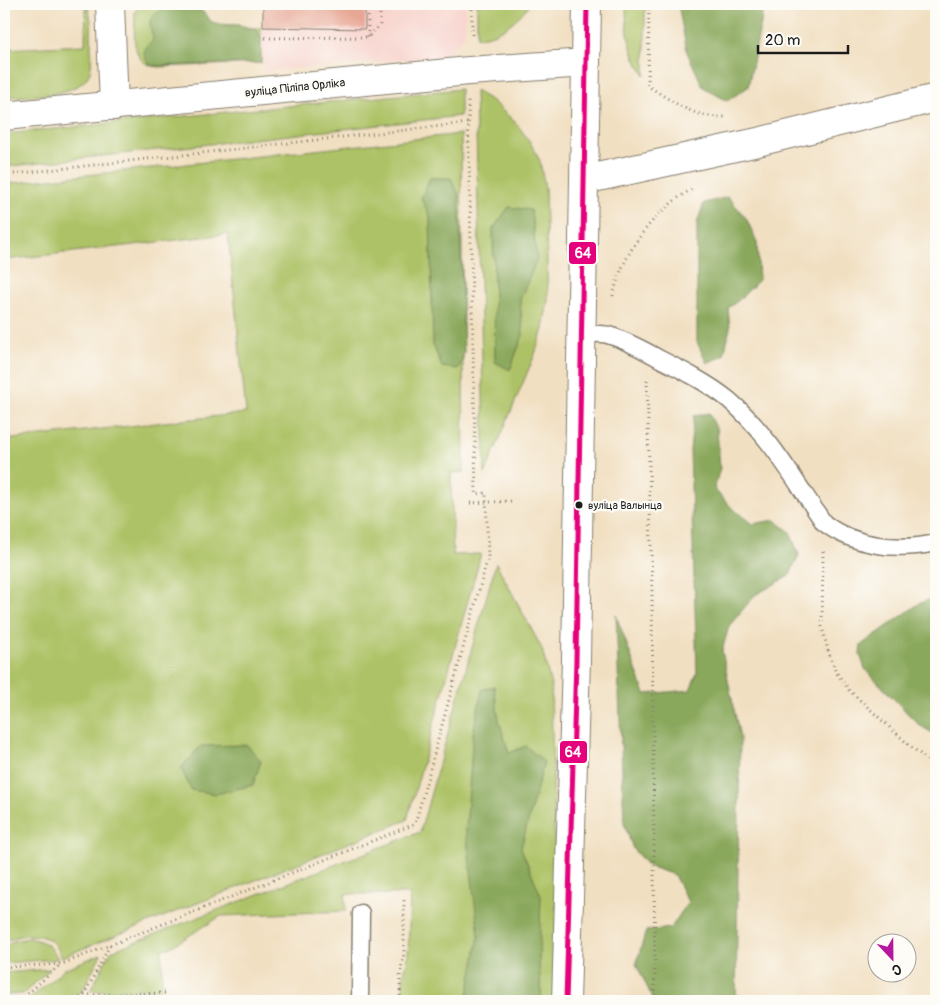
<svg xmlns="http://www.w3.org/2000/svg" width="940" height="1005" font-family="Pangolin,sans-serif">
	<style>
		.built { fill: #f7d0c9 }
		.green { fill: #adc266; stroke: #646f41 }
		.forest { fill: #8aa85b; stroke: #53623c }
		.building { fill: #e7a593 }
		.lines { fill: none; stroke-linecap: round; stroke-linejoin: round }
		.service-casing { stroke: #867e6e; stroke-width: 19 }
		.minor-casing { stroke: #867e6e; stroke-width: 30 }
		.tertiary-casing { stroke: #867e6e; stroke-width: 30 }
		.secondary-casing { stroke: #867e6e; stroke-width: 30 }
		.primary-casing { stroke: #867e6e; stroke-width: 30 }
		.path { stroke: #867e6e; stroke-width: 3; stroke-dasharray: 1 4; stroke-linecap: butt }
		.service { stroke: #fff; stroke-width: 16 }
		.minor { stroke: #fff; stroke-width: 28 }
		.tertiary { stroke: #fff; stroke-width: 28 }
		.secondary { stroke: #fff; stroke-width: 28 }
		.primary { stroke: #fff; stroke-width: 28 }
		.bus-1-casing { stroke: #fdfcf7; stroke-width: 9 }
		.bus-1 { stroke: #e5007d; stroke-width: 5 }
		.bus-dot { fill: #1c1c1c; stroke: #fdfcf7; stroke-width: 2 }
		.labels { text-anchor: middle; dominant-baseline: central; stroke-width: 4.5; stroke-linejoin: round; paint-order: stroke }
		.bus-label { font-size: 11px; fill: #1c1c1c; stroke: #fdfcf7; text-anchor: start }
		.street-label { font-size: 12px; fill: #1c1c1c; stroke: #fdfcf7 }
		.line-badge { stroke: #fdfcf7; stroke-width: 2 }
		.badge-label { font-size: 14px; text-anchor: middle; font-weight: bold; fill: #fff }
	</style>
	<rect width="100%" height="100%" fill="#fdfcf7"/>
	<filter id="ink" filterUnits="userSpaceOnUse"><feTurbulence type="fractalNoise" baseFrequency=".02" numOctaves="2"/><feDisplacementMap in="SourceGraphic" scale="10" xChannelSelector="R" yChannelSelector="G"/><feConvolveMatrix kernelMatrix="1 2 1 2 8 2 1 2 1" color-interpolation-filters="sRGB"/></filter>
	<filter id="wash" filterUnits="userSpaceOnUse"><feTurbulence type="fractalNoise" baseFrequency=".0096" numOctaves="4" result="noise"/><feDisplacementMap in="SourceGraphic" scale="20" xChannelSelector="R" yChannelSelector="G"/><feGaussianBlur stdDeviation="1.12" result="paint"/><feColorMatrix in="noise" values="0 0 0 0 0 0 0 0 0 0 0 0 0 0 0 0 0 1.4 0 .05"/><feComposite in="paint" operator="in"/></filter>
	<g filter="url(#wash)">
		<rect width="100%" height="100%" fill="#f1dfc1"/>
		<!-- built -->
		<path class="built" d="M263 4H466L465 36 444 57 264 71Z"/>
		<!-- green -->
		<path class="green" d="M86 4C93 18 91 30 91 46 91 55 93 68 88 76 77 97 25 96 4 97V49L85 45Z
			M142 4H199L200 26 261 28V63L159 67C128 65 135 33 135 11Z
			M477 4H530C516 21 500 36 477 37Z
			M626 4H645V75C629 54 626 30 626 4Z
			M460 89V116L4 167V134Z
			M475 91 492 101 516 123 530 142 540 161 545 188 548 301 543 329 535 354 485 474Z
			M461 134 464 472 451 473 453 555 481 554 407 820 62 957C60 954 58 949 56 946 44 931 18 933 4 943V440L246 413 228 234 4 260V184Z
			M496 563 542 649 551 685 558 1001H403V977L408 956 410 895 405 894H345L346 911 221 916 169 948 162 949V989L90 991 111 951 420 832Z
			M29 938C44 941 51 945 58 959L4 963V948L13 941Z
			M101 954 82 991 69 1001H30V999L64 969Z
			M50 969 23 994 4 995V973Z"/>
		<!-- forest -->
		<path class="forest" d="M678 4H761L762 18 748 87 727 101 703 87 687 52Z
			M178 7 192 8 203 12 211 21 216 24 240 25 257 30 261 39V63L151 66C141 54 142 51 153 40 153 34 150 29 150 24 150 9 168 8 178 7Z
			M430 178H451L459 195 464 353 459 369 442 367 433 345 430 217 421 198Z
			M728 197 746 218 757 242 759 280 739 300 728 308 730 328 724 355 707 363 697 342V223L704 203Z
			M509 207 531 210 537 259 520 300 523 335 510 370 495 362 493 229Z
			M709 413 717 430 720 468 714 489 732 508 752 524 775 520 790 532 799 555 789 576 755 595 729 626 722 651 740 738 736 1001H654L636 964 646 931 671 928 688 902 674 875 648 866 633 849 624 823 616 615 645 694 690 690 697 673 690 450 694 416Z
			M936 597V735L919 725 865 669 860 654 861 645 920 603Z
			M494 686 499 720 509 753 526 746 544 762 521 848 541 896 539 963 542 1001H467L479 935 466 831 473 733 482 690Z
			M247 745 261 761 253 785 216 794 191 790 181 768 201 746Z"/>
		<g id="blocks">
			<!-- building -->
			<path class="building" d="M263 4H365V29L263 27Z"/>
		</g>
	</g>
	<g filter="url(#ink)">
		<use href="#blocks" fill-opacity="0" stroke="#867e6e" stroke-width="1"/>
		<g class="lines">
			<!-- service casing -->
			<g class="service-casing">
				<path id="service" d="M582 334C590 334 601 333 608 335 626 340 644 350 660 359 684 371 708 383 729 400 768 433 795 481 824 523 855 547 899 551 936 543
					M360 1001 361 913"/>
			</g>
			<!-- minor casing -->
			<g class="minor-casing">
				<path id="minor" d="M110 4 114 106"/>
			</g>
			<!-- tertiary casing -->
			<g class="tertiary-casing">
				<path id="tertiary" d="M4 116 469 71 586 63"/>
			</g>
			<!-- secondary casing -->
			<g class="secondary-casing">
				<path id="secondary" d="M584 180 587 4"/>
			</g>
			<!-- primary casing -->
			<g class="primary-casing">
				<path id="primary" d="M566 1001 576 660 584 180 758 142 936 98"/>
			</g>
			<!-- path -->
			<path class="path" d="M472 4V36
				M649 4 648 86C672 101 695 119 725 117
				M368 37V4
				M265 38 368 37 380 25V4
				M4 175 468 123
				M613 296C623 251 654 210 694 188
				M647 380 652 589 655 1001
				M470 503 513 501
				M823 551 822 627 829 654 836 672 849 690 908 744 936 767
				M4 967 62 964 415 824 488 557 486 493 476 494 468 101
				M84 995 168 993
				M4 998 24 997 61 964
				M76 1001 84 995 110 945
				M400 1001V975L404 953V900"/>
			<!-- service -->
			<use href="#service" class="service"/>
			<!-- minor -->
			<use href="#minor" class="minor"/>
			<!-- tertiary -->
			<use href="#tertiary" class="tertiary"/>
			<!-- secondary -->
			<use href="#secondary" class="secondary"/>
			<!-- primary -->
			<use href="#primary" class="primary"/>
			<!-- bus-1 casing -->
			<g class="bus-1-casing">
				<path id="bus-1" d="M566 1001 576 660 587 4"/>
			</g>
			<!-- bus-1 -->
			<use href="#bus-1" class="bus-1"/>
		</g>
	</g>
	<!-- markers -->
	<circle class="bus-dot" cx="579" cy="505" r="4.5"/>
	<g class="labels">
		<!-- bus labels -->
		<g class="bus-label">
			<text x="588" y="505">вуліца Валынца</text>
		</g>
		<!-- street labels -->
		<g class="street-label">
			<text transform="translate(295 88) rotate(-6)">вуліца Піліпа Орліка</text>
		</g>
	</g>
	<g class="line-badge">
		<rect x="568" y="241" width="29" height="24" rx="5" fill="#e5007d"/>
		<rect x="559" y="740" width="29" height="24" rx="5" fill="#e5007d"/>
	</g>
	<g class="badge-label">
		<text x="583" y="258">64</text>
		<text x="573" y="757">64</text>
	</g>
	<!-- margin -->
	<rect width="940" height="1005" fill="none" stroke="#fdfcf7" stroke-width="20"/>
	<!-- north arrow -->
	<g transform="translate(892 958) rotate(158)"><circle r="24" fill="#fdfcf7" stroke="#a3a29f"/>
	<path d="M0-4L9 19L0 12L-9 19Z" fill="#b5179e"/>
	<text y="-8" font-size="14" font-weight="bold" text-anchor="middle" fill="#1c1c1c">С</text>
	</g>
	<!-- scale -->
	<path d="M758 45v8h90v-8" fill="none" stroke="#1c1c1c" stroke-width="2.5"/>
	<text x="765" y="45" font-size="15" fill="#1c1c1c" stroke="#fdfcf7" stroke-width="4" paint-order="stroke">20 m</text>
</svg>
